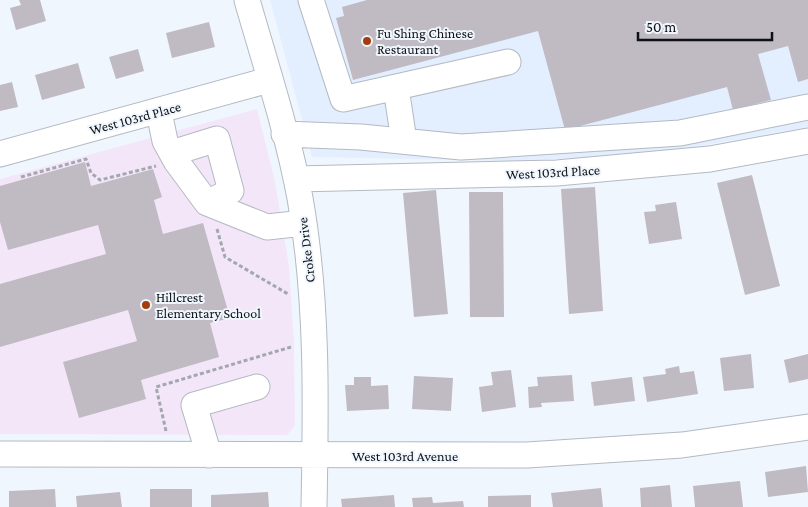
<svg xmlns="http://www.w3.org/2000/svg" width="808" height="507" font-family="'Crimson Pro',serif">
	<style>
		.built { fill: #e3efff }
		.education { fill: #f4e6f9 }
		.building { fill: #c0bac3 }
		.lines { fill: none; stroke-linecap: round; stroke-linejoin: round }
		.minor-casing { stroke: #b3bac3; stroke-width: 27 }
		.path { stroke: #a3a8ae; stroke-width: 3; stroke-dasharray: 4 2.5; stroke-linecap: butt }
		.minor { stroke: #fff; stroke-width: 25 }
		.poi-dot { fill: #a23e0b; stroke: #f0f6fe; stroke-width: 2 }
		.labels { text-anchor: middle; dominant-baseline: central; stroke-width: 4; stroke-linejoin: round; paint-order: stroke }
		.poi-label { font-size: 14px; fill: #0f1114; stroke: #f0f6fe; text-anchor: start }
		.street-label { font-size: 14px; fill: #0f1114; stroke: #f0f6fe }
	</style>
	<rect width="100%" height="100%" fill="#f0f6fe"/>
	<!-- built -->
	<path class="built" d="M270 0H808V127L676 150 593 157 513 161 312 157Z"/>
	<!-- education -->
	<path class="education" d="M257 109 275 182 289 266 294 343 295 426 287 435 0 434V179Z"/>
	<!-- building -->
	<path class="building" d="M19 0H40L46 21 16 30 10 8 21 5Z
		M367 0H808V79L798 82 788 46 758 54 771 100 733 110 727 87 565 130 538 31 353 80 336 18 344 16 342 7Z
		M209 22 215 47 172 58 166 33Z
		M138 49 144 71 116 79 109 57Z
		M78 63 85 88 42 100 35 75Z
		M12 82 18 107 0 111V85Z
		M85 162 91 186 153 169 162 197 154 200 163 234 203 223 230 318 210 323 219 357 141 380 146 399 79 418 63 362 137 341 128 310 0 347V284L106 254 98 225 8 250 0 222V186Z
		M752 175 780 286 745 295 717 183Z
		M595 187 603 311 569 314 561 189Z
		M436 190 448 314 414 317 403 193Z
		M469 192H503L504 317H470Z
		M676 202 682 239 649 244 644 212 656 211 655 205Z
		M751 354 754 388 724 391 720 358Z
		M808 354V379L789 383 784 360Z
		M679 366 680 373 694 371 698 394 647 402 643 377 666 374 665 369Z
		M511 370 516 407 482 412 479 387 493 385 491 372Z
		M572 375 574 401 541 403 542 407 529 408 528 387 538 386 537 377Z
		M414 376 453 378 451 411 412 409Z
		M354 377H371V386L388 385 389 409 347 411 345 385H354Z
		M632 377 635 401 594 406 591 382Z
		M806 466 808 492 768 497 765 472Z
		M740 481 743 507H695L693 486Z
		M670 485 672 507H641L640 488Z
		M601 488 603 507H553L551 493Z
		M55 489 56 507H9V491Z
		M150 489H192V507H150Z
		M120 492 122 507H77L76 496Z
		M268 492 269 507H211V495Z
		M394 495 395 507H342L341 499Z
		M531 495V507H488V496Z
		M432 497 433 503 463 501 464 507H413L412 498Z"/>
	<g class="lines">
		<!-- minor casing -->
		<g class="minor-casing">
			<path id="minor" d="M247 0C265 63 288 133 300 198 318 300 316 404 314 507
				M311 0 343 99 508 62
				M396 88 404 141
				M159 112 165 141 176 161 207 203 267 227 304 223
				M284 134 361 137 461 147 494 145 680 133 808 107
				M172 153 217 139 231 191 207 203
				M0 154 269 80
				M296 179 557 173 710 159 808 141
				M0 454 527 455 682 445 808 427
				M209 455 194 405 257 387"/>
		</g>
		<!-- path -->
		<path class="path" d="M21 177 86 159 91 173 100 180 156 166
			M217 229 225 257 288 294
			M166 431 156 387 291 347"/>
		<!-- minor -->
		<use href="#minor" class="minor"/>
	</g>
	<!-- markers -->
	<g class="poi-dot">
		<circle cx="367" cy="41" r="5"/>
		<circle cx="146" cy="305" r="5"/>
	</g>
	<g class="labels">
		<!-- poi labels -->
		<g class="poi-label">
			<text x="377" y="33">Fu Shing Chinese<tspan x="377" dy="16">Restaurant</tspan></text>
			<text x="156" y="297">Hillcrest<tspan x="156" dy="16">Elementary School</tspan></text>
		</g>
		<!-- street labels -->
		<g class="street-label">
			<text transform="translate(135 118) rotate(-15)">West 103rd Place</text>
			<text transform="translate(553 172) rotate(-3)">West 103rd Place</text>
			<text transform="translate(306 250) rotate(-97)">Croke Drive</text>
			<text x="405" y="456">West 103rd Avenue</text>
		</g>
	</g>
	<!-- scale -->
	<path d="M638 32v8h134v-8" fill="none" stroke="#0f1114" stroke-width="2.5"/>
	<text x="646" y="32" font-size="15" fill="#0f1114" stroke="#f0f6fe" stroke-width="4" paint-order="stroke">50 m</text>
</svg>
